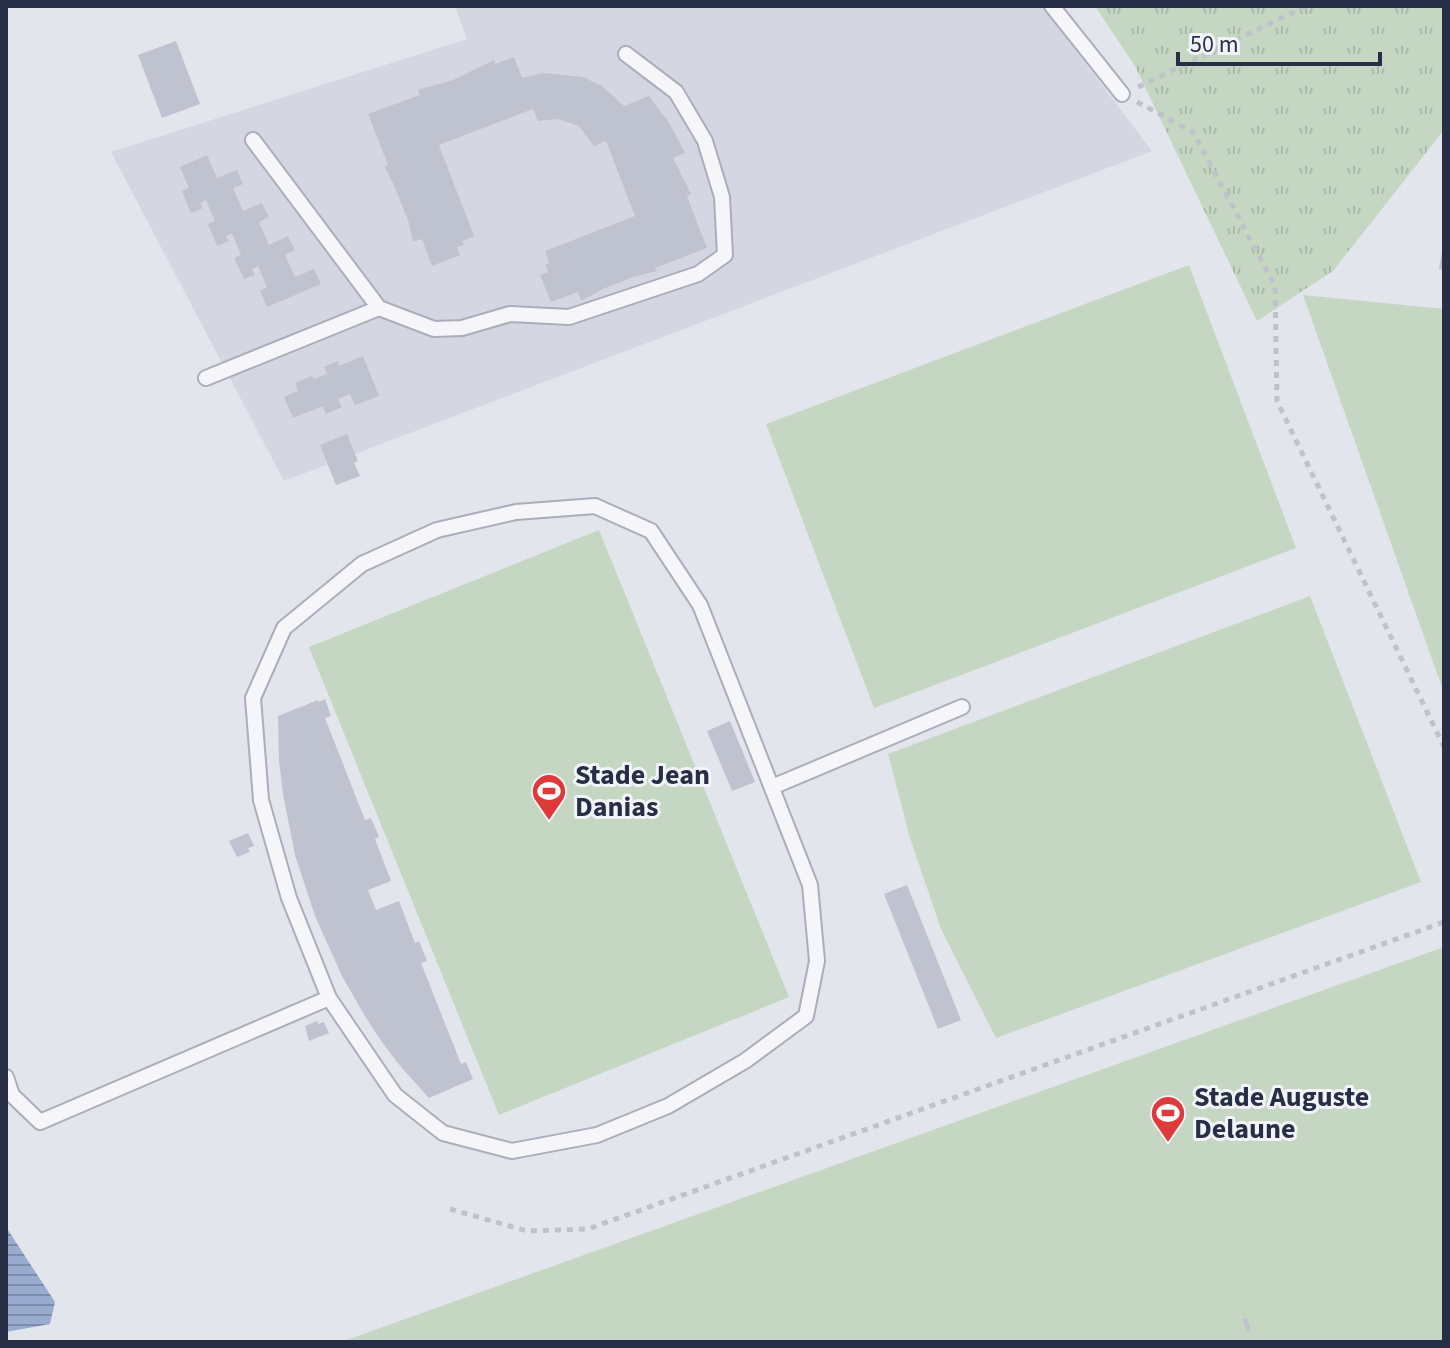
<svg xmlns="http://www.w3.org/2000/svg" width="1450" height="1348" font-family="'Source Sans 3',sans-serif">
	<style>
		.built { fill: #d4d7e1 }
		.grass { fill: url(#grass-tufts) }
		.garden { fill: #c5d7c2 }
		.water { fill: url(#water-rules) }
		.building { fill: #bfc3d0 }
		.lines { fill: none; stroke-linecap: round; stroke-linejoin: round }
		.service-casing { stroke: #aaaeba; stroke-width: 18 }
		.path { stroke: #c0c2cb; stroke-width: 5; stroke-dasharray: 6 6; stroke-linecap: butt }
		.service { stroke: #f6f6fa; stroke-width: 14 }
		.labels { text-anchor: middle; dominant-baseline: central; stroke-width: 6; stroke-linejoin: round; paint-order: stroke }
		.poi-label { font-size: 28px; font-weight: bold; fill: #282e46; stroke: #f2f4f9; text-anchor: start }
	</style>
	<defs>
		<pattern id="grass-tufts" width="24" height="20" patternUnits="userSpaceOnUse" patternTransform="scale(2)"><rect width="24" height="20" fill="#c5d7c2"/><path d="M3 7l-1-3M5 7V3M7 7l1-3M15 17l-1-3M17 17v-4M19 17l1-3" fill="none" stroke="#a9b9a8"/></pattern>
		<pattern id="water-rules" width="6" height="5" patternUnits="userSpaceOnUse" patternTransform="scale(2)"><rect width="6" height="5" fill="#99acd0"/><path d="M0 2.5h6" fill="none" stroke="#7d8cab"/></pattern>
	</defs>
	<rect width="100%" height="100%" fill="#e2e5ec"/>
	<!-- built -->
	<path class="built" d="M455 6H1042L1152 151 284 481 111 152 467 39Z"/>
	<!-- grass -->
	<path class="grass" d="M1095 6H1444V130L1333 271 1257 321 1135 66Z"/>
	<!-- garden -->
	<path class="garden" d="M1189 265 1296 548 874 708 766 424Z
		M1303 295 1444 309V693Z
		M599 530 789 997 499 1115 309 647Z
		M1310 596 1421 882 996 1038 941 929 910 838 888 754Z
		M1444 947V1342H341Z"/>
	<!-- water -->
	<path class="water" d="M6 1227 55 1302 50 1324 6 1332Z"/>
	<!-- building -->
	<path class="building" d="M176 41 200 104 162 118 138 55Z
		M514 57 522 78 543 73 583 77 602 86 624 106 649 96 651 99 670 124 685 153 673 158 691 194 687 196 707 248 655 268 657 271 633 277 603 289 581 301 578 292 551 302 540 275 548 272 545 265 549 263 545 251 635 216 606 141 594 146 579 126 558 119 538 121 533 109 439 145 474 236 462 241 464 245 457 247 460 255 432 266 422 239 413 242 409 223 393 183 384 166 388 165 368 114 420 95 418 90 453 80 494 60 495 64Z
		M207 155 217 178 237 170 243 184 233 188 243 211 262 203 269 217 259 222 269 245 288 236 295 250 285 255 295 277 314 269 321 284 267 307 260 291 267 287 258 266 252 269 255 275 244 279 234 258 241 255 232 233 226 236 229 241 217 246 208 224 215 221 206 200 200 203 203 208 191 213 182 191 189 188 180 167Z
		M1442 251H1444V270L1439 269Z
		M363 356 379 396 355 405 350 394 338 399 342 407 326 414 323 406 293 418 284 397 298 391 295 383 312 376 314 379 327 374 324 367 338 361 339 366Z
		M347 434 358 461 354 463 360 476 336 485 320 445Z
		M325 699 331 716 325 718 365 820 371 818 379 837 375 839 391 881 368 890 376 910 399 901 415 943 419 941 427 961 421 963 461 1064 466 1062 473 1079 429 1098 401 1067 384 1045 366 1018 342 976 315 916 295 855 283 794 279 761 278 716 318 700 319 702Z
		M730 721 755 782 732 791 707 731Z
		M248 833 254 846 248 848 250 852 237 857 229 841Z
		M907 885 961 1020 938 1029 884 894Z
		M317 1021 318 1024 324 1022 329 1033 309 1041 305 1026Z
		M1247 1318 1251 1330 1247 1332 1242 1319Z"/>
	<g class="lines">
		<!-- service casing -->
		<g class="service-casing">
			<path id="service" d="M1052 6 1122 94
				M253 140 379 308
				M206 378 379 308 434 329 462 328 510 314 569 317 698 274 725 255 722 197 705 141 676 92 626 54
				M595 506 651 531 700 605 810 885 817 961 806 1016 745 1061 668 1106 597 1135 512 1151 443 1133 395 1095 329 998 289 898 261 800 253 698 284 628 362 564 437 530 516 512Z
				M772 787 962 707
				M6 1077 12 1095 40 1122 329 998"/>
		</g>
		<!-- path -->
		<path class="path" d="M1138 87 1306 6
			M1137 102 1193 132 1275 286 1277 401 1444 747
			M450 1209 527 1231 588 1229 1444 922"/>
		<!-- service -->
		<use href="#service" class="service"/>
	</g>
	<!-- icons -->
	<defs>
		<g id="stadium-pin" transform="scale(1.8)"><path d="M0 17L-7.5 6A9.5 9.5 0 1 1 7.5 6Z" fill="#de3a3b" stroke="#f2f4f9"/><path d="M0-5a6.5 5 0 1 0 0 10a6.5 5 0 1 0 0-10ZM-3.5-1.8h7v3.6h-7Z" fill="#fff"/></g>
	</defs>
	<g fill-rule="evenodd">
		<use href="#stadium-pin" x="549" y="791"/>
		<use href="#stadium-pin" x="1168" y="1113"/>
	</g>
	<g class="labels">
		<!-- poi labels -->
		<g class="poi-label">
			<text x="575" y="775">Stade Jean<tspan x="575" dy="32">Danias</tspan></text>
			<text x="1194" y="1097">Stade Auguste<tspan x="1194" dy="32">Delaune</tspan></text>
		</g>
	</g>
	<!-- border -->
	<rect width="1450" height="1348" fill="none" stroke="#282e46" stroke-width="16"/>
	<!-- scale -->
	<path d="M1178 52v12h202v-12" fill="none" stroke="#282e46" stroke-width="4"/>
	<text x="1190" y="52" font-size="24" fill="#282e46" stroke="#f2f4f9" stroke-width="6" paint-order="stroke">50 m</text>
</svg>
